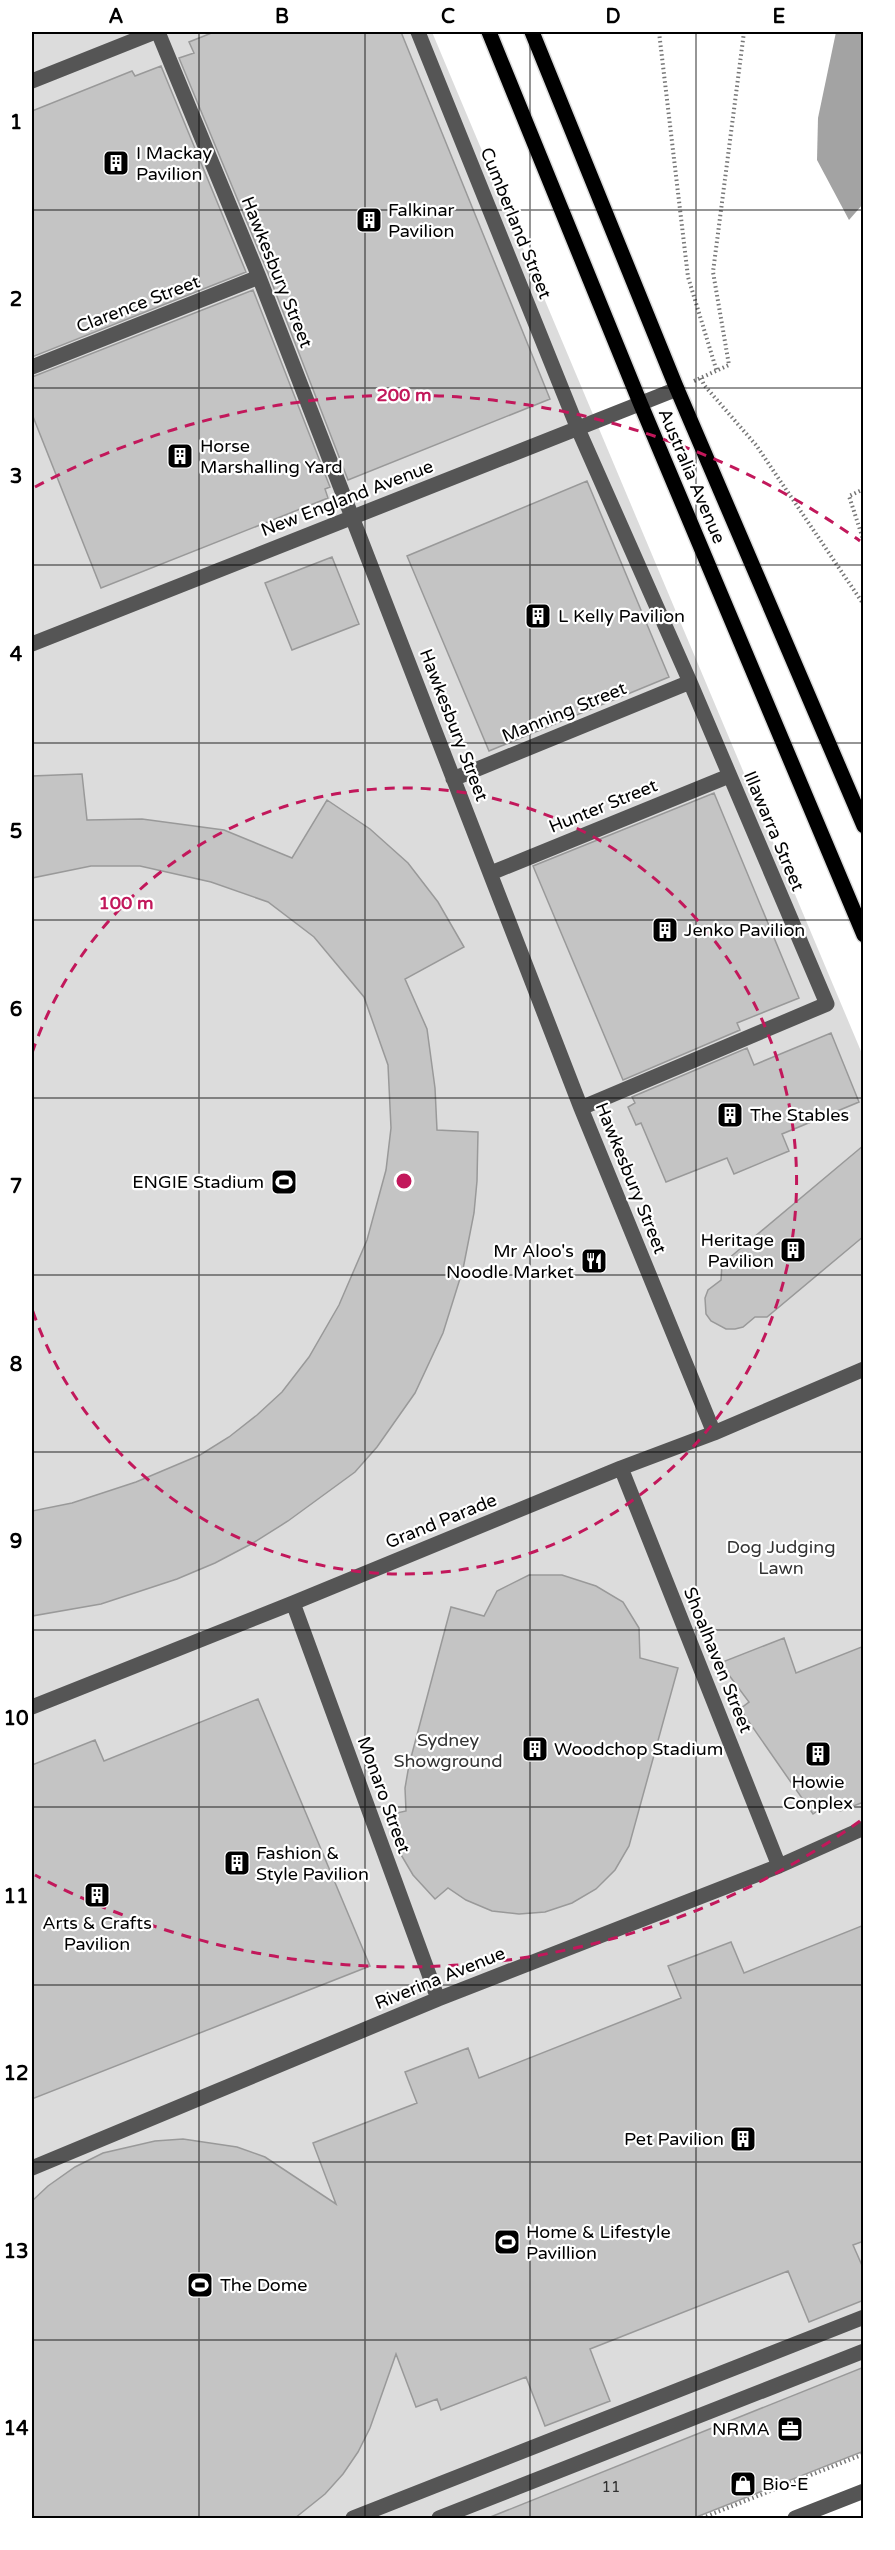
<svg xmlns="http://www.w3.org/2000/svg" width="895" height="2550" font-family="'Varela Round',sans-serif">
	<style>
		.green { fill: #dcdcdc }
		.water { fill: #a3a3a3 }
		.building { fill: #c4c4c4; stroke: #999; stroke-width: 1.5 }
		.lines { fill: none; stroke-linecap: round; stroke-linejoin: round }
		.major-casing { stroke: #dbdbdb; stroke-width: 18 }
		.path { stroke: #777; stroke-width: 4; stroke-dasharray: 1.5 3; stroke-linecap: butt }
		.minor { stroke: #555; stroke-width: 15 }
		.major { stroke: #000; stroke-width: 15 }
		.grid { fill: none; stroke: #000; stroke-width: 1.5; stroke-opacity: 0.55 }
		.ring { fill: none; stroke: #c2185b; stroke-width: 3; stroke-dasharray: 10 8 }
		.labels { text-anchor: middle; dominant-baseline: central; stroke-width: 4.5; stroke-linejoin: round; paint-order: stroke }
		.number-label { font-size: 15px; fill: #313131 }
		.poi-label { font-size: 18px; fill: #000; stroke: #fff; text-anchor: start }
		.street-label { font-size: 18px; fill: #000; stroke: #fff }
		.park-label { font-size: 18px; fill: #333; stroke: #fff }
		.centre { fill: #c2185b; stroke: #fff; stroke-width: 3 }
		.ring-label { font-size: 18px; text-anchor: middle; font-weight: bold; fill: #c2185b; stroke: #fff; stroke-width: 4.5; stroke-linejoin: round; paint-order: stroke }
		.neatline { fill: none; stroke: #000; stroke-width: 2 }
		.grid-label { font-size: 20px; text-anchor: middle; font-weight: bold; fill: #000 }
	</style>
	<rect width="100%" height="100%" fill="#fff"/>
	<!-- green -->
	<path class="green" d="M32 32H432L863 1056V2446L680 2518H32Z"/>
	<!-- water -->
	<path class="water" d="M836 32H863V204L849 220 817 160 818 118Z"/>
	<!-- building -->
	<path class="building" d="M214 32H401L550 399 348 480 268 273 179 58 194 53 189 42Z
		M161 66 246 272 32 357V111L132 71 135 76Z
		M253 290 330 487 325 489 328 498 101 588 32 414V377Z
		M587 481 669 677 489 751 407 556Z
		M332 557 359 624 292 650 265 583Z
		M82 774 87 820 142 819 224 830 292 858 327 800 370 829 408 863 438 902 464 947 405 979 427 1029 435 1088 437 1130 478 1132 477 1181 474 1213 463 1269 443 1333 415 1393 377 1447 355 1472 288 1521 253 1543 215 1563 177 1579 101 1604 32 1616V1511L72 1503 136 1482 200 1455 229 1437 257 1415 282 1392 309 1357 339 1305 367 1240 386 1170 391 1128 388 1065 364 997 314 937 268 902 211 882 140 866H91L32 878V776Z
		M714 793 799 998 737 1023 740 1030 623 1080 533 866Z
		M831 1033 859 1102 782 1134 789 1151 734 1174 727 1158 666 1182 641 1123 636 1125 628 1107 635 1103 632 1097 747 1048 754 1065Z
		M864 1145V1236L767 1317H755L743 1327 735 1329H726L711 1321 706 1314 705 1298 708 1290 721 1280 722 1264Z
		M529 1575H562L596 1586 623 1602 639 1628 640 1658 678 1668 629 1846 615 1870 596 1889 572 1903 545 1912 519 1914 492 1911 466 1900 448 1888 435 1899 413 1875 397 1848 388 1815 406 1811 405 1788 409 1765 451 1607 484 1616 497 1591Z
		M784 1638 796 1673 864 1646V1802L840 1811 835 1799 813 1814 740 1709 749 1702 720 1663Z
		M258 1699 370 1966 32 2099V1765L95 1740 104 1761Z
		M864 1925V2241L853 2245 864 2270V2300L809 2322 788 2271 590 2349 610 2401 545 2426 526 2377 441 2410 437 2399 416 2407 396 2354 370 2428 358 2452 343 2474 325 2494 295 2518H32V2201L48 2186 75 2167 103 2153 155 2141 183 2139 237 2147 265 2157 336 2204 313 2143 417 2103 405 2072 468 2048 479 2078 681 1998 668 1966 731 1942 744 1973Z
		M864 2367V2451L694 2518H488Z"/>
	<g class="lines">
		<!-- major casing -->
		<g class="major-casing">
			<path id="major" d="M489 32 641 405 864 935
				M532 32 677 389 864 826"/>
		</g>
		<!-- path -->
		<path class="path" d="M659 32 688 277 717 372
			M701 378 704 385 756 445 864 605
			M694 381 729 365 713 272 744 32
			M864 489 849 496 864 542
			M702 2518 864 2454"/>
		<!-- minor -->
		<path class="minor" d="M158 32 259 277 581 1108 714 1433
			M418 32 578 429 690 682 827 1004 581 1108
			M32 81 155 32
			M32 367 259 277
			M32 644 677 389
			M453 779 690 682
			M491 873 729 776
			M621 1468 779 1866
			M293 1603 438 1999
			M32 1707 293 1603 621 1468 714 1433 864 1369
			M32 2168 438 1999 779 1866 864 1828
			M353 2518 864 2317
			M439 2518 864 2351
			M795 2518 864 2491"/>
		<!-- major -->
		<use href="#major" class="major"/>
	</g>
	<!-- grid -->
	<path class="grid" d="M199 32V2518M365 32V2518M530 32V2518M696 32V2518M32 210H864M32 388H864M32 565H864M32 743H864M32 920H864M32 1098H864M32 1275H864M32 1452H864M32 1630H864M32 1807H864M32 1985H864M32 2162H864M32 2340H864"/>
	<!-- distance rings -->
	<g class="ring">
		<path d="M32 1053A393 393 0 1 1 32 1309"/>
		<path d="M860 1821A786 786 0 0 1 35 1875M35 487A786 786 0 0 1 860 541"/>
	</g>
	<!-- icons -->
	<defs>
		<g id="building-square" transform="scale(1.35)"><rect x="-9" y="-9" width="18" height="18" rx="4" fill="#000" stroke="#fff"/><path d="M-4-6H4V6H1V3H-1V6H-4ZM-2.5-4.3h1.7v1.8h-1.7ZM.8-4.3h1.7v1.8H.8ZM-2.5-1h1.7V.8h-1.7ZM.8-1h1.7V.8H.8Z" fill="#fff"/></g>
		<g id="stadium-square" transform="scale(1.35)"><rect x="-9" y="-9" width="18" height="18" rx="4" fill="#000" stroke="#fff"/><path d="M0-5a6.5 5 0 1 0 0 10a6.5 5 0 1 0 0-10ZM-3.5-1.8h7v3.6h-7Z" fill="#fff"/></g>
		<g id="restaurant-square" transform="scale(1.35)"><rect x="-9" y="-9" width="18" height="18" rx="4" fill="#000" stroke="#fff"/><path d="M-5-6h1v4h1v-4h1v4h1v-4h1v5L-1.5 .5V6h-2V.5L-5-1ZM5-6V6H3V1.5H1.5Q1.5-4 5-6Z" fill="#fff"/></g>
		<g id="office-square" transform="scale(1.35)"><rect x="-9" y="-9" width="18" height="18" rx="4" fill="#000" stroke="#fff"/><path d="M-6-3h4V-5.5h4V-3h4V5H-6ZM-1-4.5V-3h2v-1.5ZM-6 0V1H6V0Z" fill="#fff"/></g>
		<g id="shop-square" transform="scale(1.35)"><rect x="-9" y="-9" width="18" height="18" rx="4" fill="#000" stroke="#fff"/><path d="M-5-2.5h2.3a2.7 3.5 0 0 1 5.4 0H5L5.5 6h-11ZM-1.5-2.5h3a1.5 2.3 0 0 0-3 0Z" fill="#fff"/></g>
	</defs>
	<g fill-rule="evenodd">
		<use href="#building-square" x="116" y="163"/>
		<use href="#building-square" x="369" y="220"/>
		<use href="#building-square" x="180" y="456"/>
		<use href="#building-square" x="538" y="616"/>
		<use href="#building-square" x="665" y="930"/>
		<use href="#building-square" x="730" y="1115"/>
		<use href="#stadium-square" x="284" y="1182"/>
		<use href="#building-square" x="793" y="1250"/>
		<use href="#restaurant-square" x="594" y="1261"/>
		<use href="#building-square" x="535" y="1749"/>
		<use href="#building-square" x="818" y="1754"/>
		<use href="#building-square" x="237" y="1863"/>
		<use href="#building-square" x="97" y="1895"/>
		<use href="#building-square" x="743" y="2139"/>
		<use href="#stadium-square" x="507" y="2242"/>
		<use href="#stadium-square" x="200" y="2285"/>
		<use href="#office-square" x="790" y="2429"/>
		<use href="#shop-square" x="743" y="2484"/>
	</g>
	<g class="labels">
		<!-- number labels -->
		<g class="number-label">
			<text x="611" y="2487">11</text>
		</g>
		<!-- poi labels -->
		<g class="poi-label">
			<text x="136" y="153">I Mackay<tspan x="136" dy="21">Pavilion</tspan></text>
			<text x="388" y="210">Falkinar<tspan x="388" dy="21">Pavilion</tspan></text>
			<text x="200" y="446">Horse<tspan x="200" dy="21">Marshalling Yard</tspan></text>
			<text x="558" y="616">L Kelly Pavilion</text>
			<text x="684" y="930">Jenko Pavilion</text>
			<text x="750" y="1115">The Stables</text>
			<text x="264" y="1182" text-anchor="end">ENGIE Stadium</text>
			<text x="774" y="1240" text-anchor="end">Heritage<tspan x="774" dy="21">Pavilion</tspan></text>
			<text x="574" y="1251" text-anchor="end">Mr Aloo's<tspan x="574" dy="21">Noodle Market</tspan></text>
			<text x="554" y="1749">Woodchop Stadium</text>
			<text x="818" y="1782" text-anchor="middle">Howie<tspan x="818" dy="21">Conplex</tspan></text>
			<text x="256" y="1853">Fashion &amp;<tspan x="256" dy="21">Style Pavilion</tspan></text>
			<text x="97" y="1923" text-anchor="middle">Arts &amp; Crafts<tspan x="97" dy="21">Pavilion</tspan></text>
			<text x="724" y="2139" text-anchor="end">Pet Pavilion</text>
			<text x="526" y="2232">Home &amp; Lifestyle<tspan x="526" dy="21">Pavillion</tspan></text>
			<text x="220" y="2285">The Dome</text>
			<text x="770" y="2429" text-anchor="end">NRMA</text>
			<text x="762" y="2484">Bio-E</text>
		</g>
		<!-- street labels -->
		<g class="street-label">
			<text transform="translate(516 223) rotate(68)">Cumberland Street</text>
			<text transform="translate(277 272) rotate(68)">Hawkesbury Street</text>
			<text transform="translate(138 304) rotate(-21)">Clarence Street</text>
			<text transform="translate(692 476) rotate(67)">Australia Avenue</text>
			<text transform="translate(347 498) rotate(-21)">New England Avenue</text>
			<text transform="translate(564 712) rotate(-22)">Manning Street</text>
			<text transform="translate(454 725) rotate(69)">Hawkesbury Street</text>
			<text transform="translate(603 806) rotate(-22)">Hunter Street</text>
			<text transform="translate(774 831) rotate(67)">Illawarra Street</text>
			<text transform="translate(631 1178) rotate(68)">Hawkesbury Street</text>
			<text transform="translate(441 1521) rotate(-22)">Grand Parade</text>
			<text transform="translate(718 1660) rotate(68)">Shoalhaven Street</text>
			<text transform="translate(384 1795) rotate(70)">Monaro Street</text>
			<text transform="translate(440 1978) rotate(-22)">Riverina Avenue</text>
		</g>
		<!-- park labels -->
		<g class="park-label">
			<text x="781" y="1547">Dog Judging<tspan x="781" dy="21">Lawn</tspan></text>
			<text x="448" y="1740">Sydney<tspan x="448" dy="21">Showground</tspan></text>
		</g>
	</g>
	<circle cx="404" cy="1181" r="9" class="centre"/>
	<g class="ring-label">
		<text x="404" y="401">200 m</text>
		<text x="126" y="909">100 m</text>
	</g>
	<!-- border -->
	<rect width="895" height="2550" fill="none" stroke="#ffffff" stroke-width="66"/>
	<rect x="33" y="33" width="829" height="2484" class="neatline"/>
	<g class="grid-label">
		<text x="116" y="23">A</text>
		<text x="282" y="23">B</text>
		<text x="448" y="23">C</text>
		<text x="613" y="23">D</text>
		<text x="779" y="23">E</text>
		<text x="16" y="129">1</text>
		<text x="16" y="306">2</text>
		<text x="16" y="483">3</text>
		<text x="16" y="661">4</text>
		<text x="16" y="838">5</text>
		<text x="16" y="1016">6</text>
		<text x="16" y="1193">7</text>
		<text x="16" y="1371">8</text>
		<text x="16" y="1548">9</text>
		<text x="16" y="1725">10</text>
		<text x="16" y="1903">11</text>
		<text x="16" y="2080">12</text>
		<text x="16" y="2258">13</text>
		<text x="16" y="2435">14</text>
	</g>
</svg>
